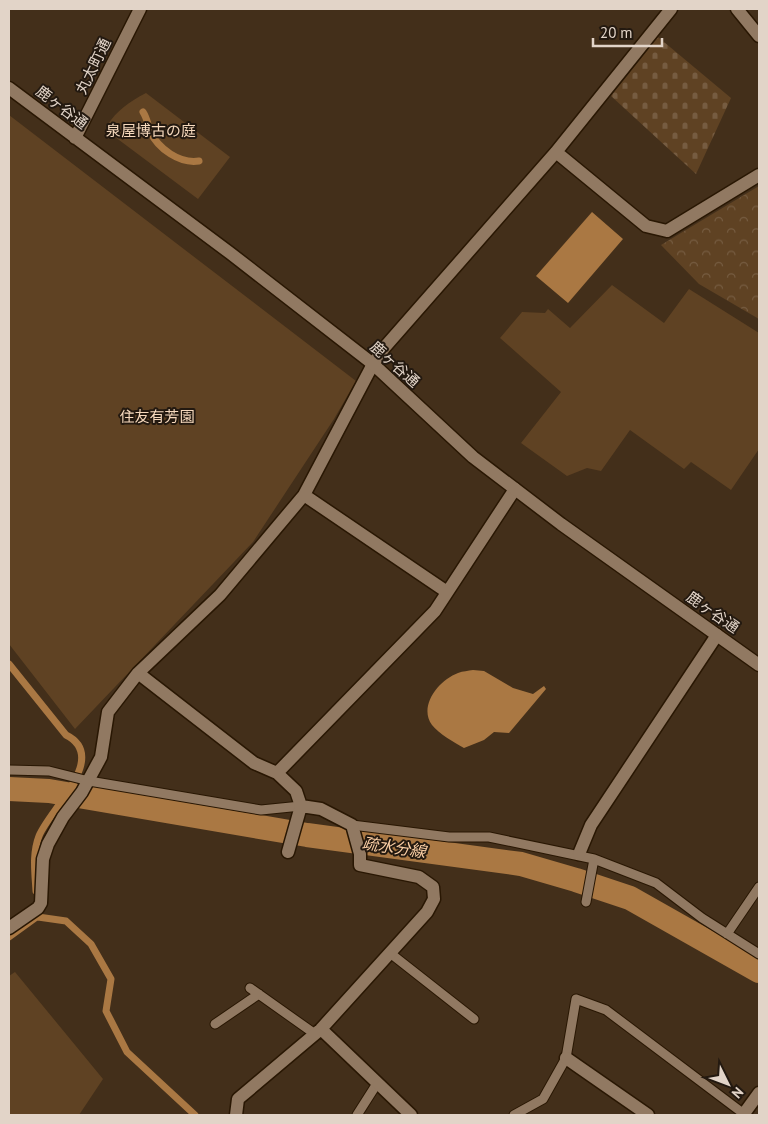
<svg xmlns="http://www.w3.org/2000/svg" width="768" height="1124" font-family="'PT Sans','Noto Sans JP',sans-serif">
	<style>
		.cemetery { fill: url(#cemetery-stones) }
		.park { fill: url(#park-crowns) }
		.garden { fill: #5f4223 }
		.water { fill: #aa7843 }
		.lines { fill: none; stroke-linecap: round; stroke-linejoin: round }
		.stream { stroke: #aa7843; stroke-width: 7 }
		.canal { stroke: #aa7843; stroke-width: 24 }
		.service-casing { stroke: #291703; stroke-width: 11 }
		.minor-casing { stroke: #291703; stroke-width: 15 }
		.tertiary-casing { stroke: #291703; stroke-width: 15 }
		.service { stroke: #917962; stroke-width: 9 }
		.minor { stroke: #917962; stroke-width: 12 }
		.tertiary { stroke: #917962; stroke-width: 12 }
		.labels { text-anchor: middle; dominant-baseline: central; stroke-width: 4; stroke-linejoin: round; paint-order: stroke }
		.street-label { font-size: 15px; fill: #e2d4c8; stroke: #231910 }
		.park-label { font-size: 15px; fill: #f6d9bd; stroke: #231910 }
		.water-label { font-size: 16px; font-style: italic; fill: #fbcfa5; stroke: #231910 }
	</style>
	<defs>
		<pattern id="cemetery-stones" width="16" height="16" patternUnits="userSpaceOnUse" patternTransform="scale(1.25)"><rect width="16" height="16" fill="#5f4223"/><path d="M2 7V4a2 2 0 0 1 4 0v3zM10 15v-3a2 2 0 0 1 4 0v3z" fill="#765c41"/></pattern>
		<pattern id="park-crowns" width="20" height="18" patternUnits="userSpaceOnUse" patternTransform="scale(1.25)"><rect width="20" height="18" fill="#5f4223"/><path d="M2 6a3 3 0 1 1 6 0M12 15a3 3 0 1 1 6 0" fill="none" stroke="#765c41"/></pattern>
	</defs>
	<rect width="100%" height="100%" fill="#432f1a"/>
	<!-- cemetery -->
	<path class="cemetery" d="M658 37 731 98 696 174 611 96Z"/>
	<!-- park -->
	<path class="park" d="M759 186V319L699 284 661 245Z"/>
	<!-- garden -->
	<path class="garden" d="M146 93 230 157 198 199 111 134 107 126C117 110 129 102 146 93Z
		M9 115 356 381 334 419 253 542 75 729 9 644Z
		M612 285 664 323 689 289 759 333V449L731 490 691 462 684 469 630 430 601 471 587 468 567 476 521 443 561 392 500 338 522 312 545 313 548 309 570 328Z
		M15 972 103 1079 79 1115H9V976Z"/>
	<!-- water -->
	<path class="water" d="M592 212 623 239 568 303 536 276Z
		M473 670 484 671 513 688 533 694 544 686 546 689 509 733 494 732 484 740 464 748C454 742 439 734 432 725 418 706 439 680 458 673 463 671 468 671 473 670Z"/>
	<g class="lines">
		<!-- stream -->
		<path class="stream" d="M143 112C147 118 148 125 150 131 158 149 180 164 199 161
			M9 664 66 735C110 757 49 810 39 836 32 854 35 873 36 891
			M38 917 66 921 91 944 111 979 106 1011 127 1052 195 1115
			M9 937 38 916"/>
		<!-- canal -->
		<path class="canal" d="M9 789 49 791 307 835 521 864 576 880 630 898 759 971"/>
		<!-- service casing -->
		<g class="service-casing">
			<path id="service" d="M9 770 49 771 89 781 261 810 301 806
				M352 825 449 837H489L594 859 656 883 702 918 759 954
				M586 902 594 859
				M727 934 759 887
				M390 953 474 1019
				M250 988 315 1034
				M215 1024 259 994
				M357 1115 378 1082
				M514 1115 543 1099 566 1058 576 999 606 1010 744 1114"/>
		</g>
		<!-- minor casing -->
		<g class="minor-casing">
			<path id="minor" d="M737 9 759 36
				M556 152 646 226 667 231 759 175
				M304 495 447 592
				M138 673 254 763 277 773 296 791 301 806 288 852
				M277 773 435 611 515 489
				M579 854 591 825 717 635
				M9 928 38 908 41 903 43 859 48 844 63 817 82 792 101 757 108 712 138 673 220 595 304 495 373 364 384 348 556 152 671 9
				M321 1029 411 1115
				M566 1058 648 1115
				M236 1115 238 1099 321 1029 427 912 434 899 433 887 419 877 360 865V854L352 825 321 809 301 806
				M743 1115 759 1093"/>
		</g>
		<!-- tertiary casing -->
		<g class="tertiary-casing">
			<path id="tertiary" d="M9 88 230 253 373 364 473 457 561 524 759 665
				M75 138 140 9"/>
		</g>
		<!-- service -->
		<use href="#service" class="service"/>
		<!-- minor -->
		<use href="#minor" class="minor"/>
		<!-- tertiary -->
		<use href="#tertiary" class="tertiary"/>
	</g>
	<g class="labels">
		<!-- street labels -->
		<g class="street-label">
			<text transform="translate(93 66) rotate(-64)">丸太町通</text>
			<text transform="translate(62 107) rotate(37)">鹿ヶ谷通</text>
			<text transform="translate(395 364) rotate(42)">鹿ヶ谷通</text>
			<text transform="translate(713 612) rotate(35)">鹿ヶ谷通</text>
		</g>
		<!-- park labels -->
		<g class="park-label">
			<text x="151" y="130">泉屋博古の庭</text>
			<text x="157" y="416">住友有芳園</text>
		</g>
		<!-- water labels -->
		<g class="water-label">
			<text transform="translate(394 847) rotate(8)">疏水分線</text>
		</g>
	</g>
	<!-- border -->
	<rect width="768" height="1124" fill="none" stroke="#e2d4c8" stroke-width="20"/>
	<!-- north arrow -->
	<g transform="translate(728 1084) rotate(132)" stroke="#231910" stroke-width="4" paint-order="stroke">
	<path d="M0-4L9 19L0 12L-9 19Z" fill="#e2d4c8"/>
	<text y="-8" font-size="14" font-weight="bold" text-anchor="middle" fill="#e2d4c8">N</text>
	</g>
	<!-- scale -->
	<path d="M593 38v8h69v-8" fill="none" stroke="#e2d4c8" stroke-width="2.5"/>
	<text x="600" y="38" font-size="15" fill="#e2d4c8" stroke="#231910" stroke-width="4" paint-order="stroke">20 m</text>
</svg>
